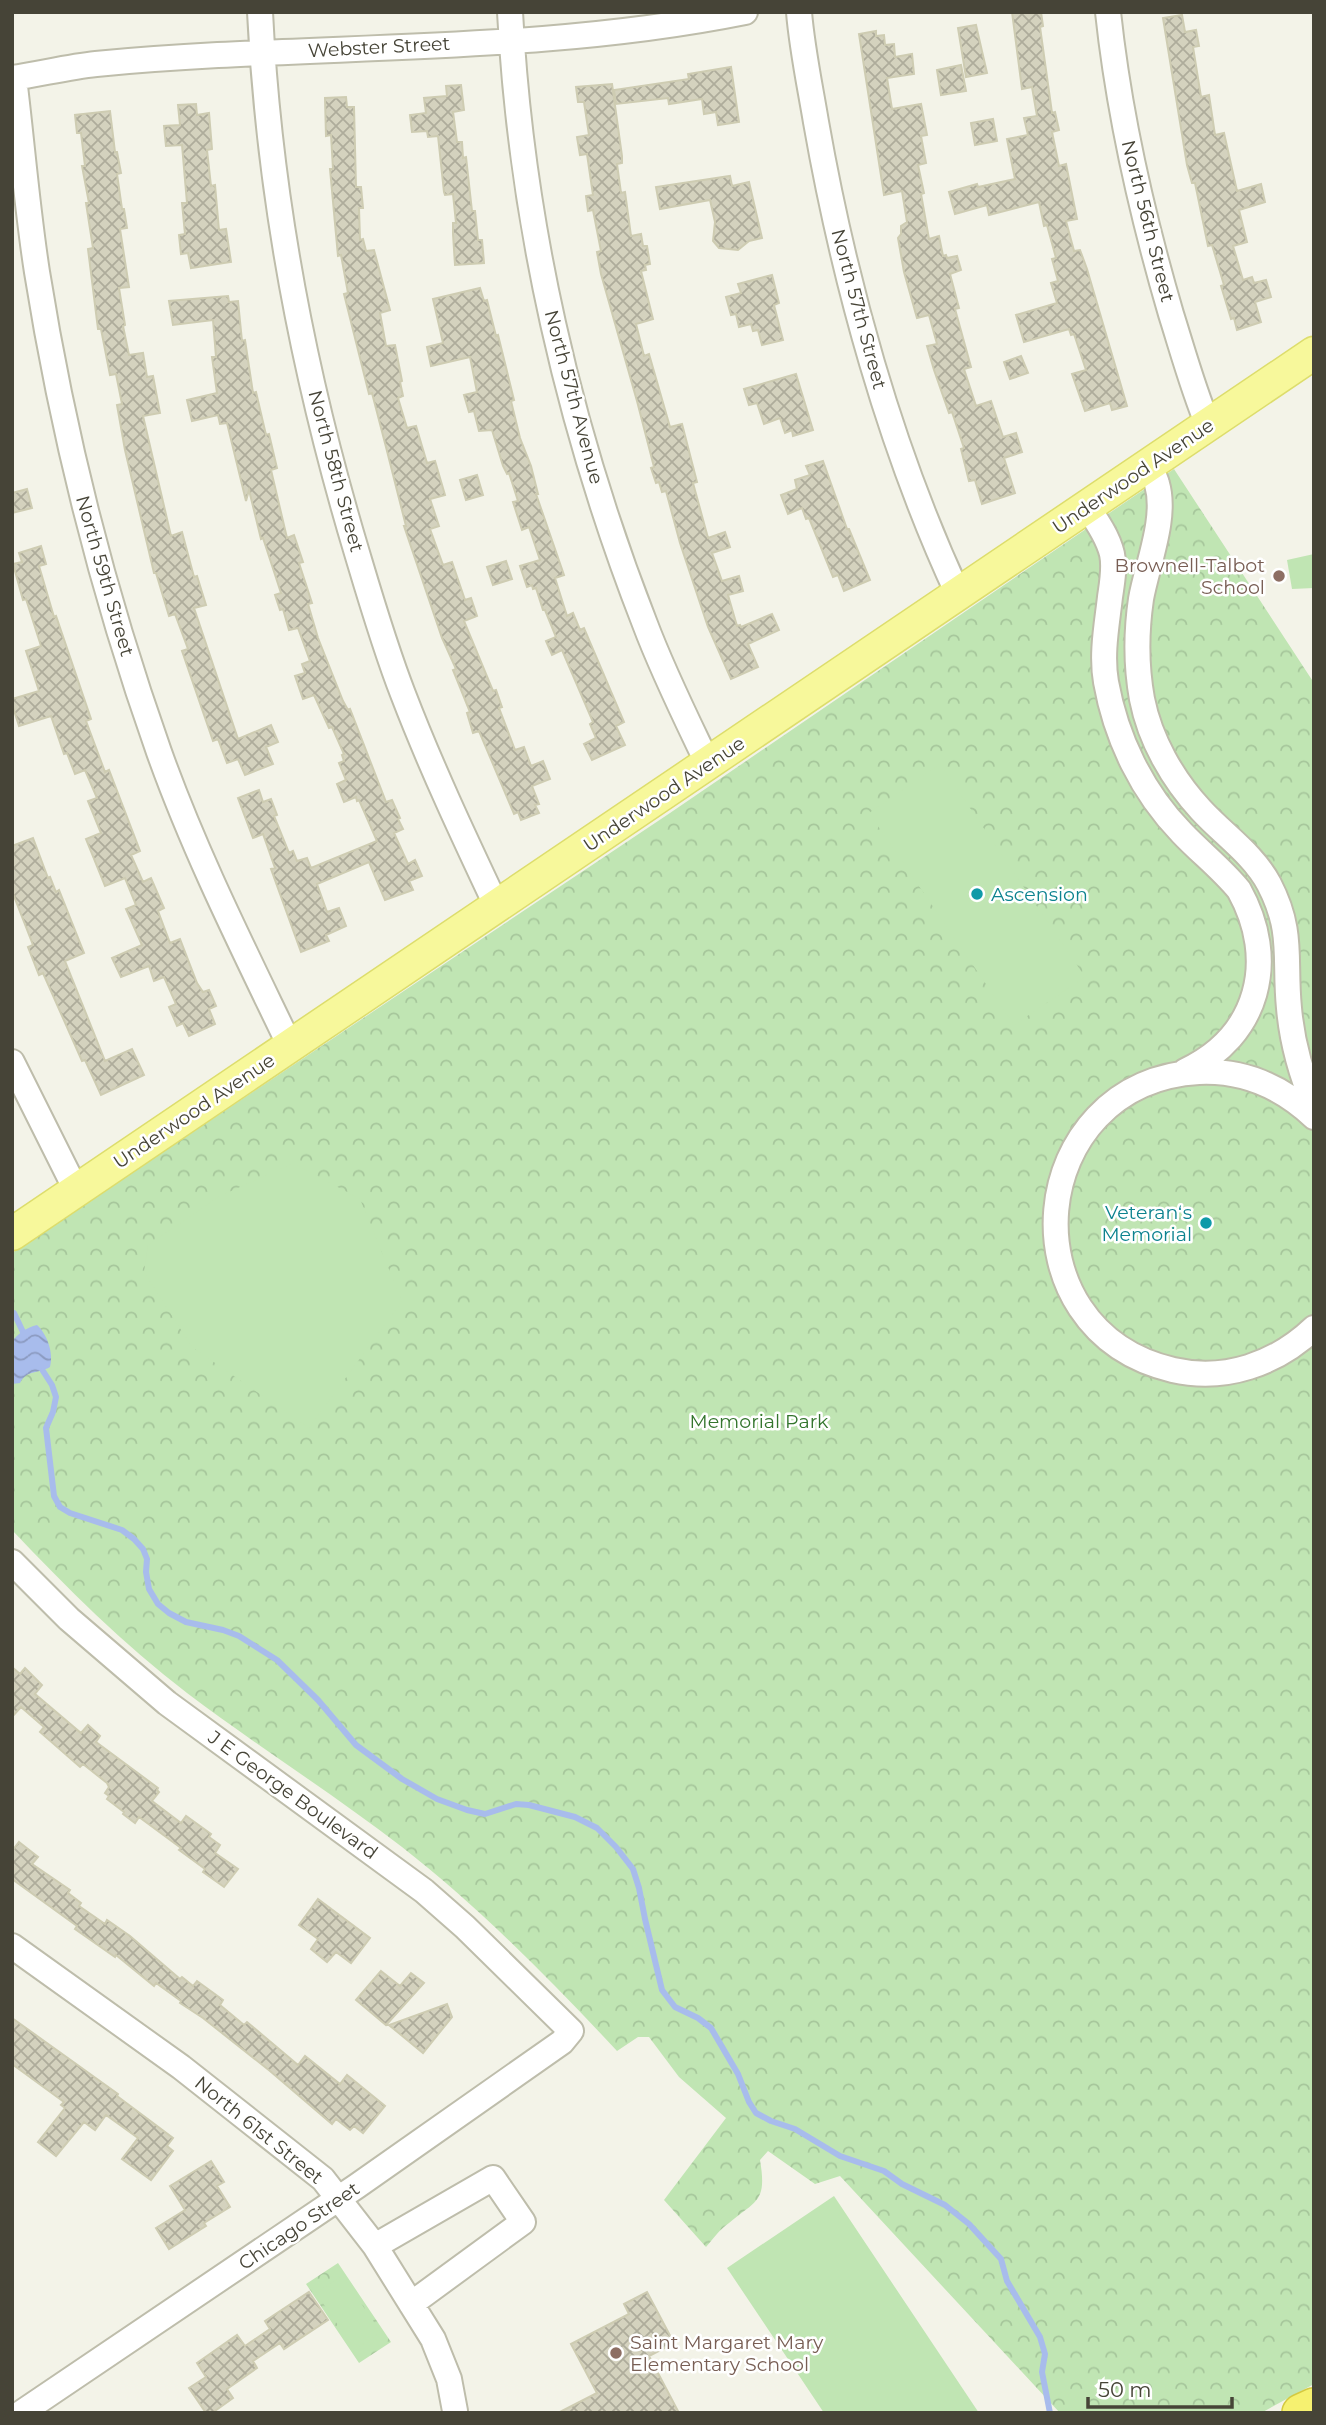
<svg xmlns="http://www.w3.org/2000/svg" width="1326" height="2425" font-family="Montserrat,sans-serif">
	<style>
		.park { fill: url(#park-crowns) }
		.garden { fill: #c0e5b3 }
		.water { fill: url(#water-waves) }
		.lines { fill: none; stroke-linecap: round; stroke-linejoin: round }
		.stream { stroke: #a8bcec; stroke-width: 6 }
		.building { fill: url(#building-cross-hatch); stroke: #ceccb2; stroke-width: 2 }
		.minor-casing { stroke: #bebdab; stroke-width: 28 }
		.major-casing { stroke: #dddd6c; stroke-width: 35 }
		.highway-casing { stroke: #d4ca40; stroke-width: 40 }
		.minor { stroke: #fff; stroke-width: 24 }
		.major { stroke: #f7f89b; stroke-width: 32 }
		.highway { stroke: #f6f170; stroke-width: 37 }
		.education-dot { fill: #8d6e63; stroke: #fff; stroke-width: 2.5 }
		.culture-dot { fill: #0f9aa8; stroke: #fff; stroke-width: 2.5 }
		.labels { text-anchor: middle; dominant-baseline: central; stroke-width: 5; stroke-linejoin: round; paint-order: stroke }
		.street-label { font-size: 19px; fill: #464437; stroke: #fff }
		.education-label { font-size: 19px; fill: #785e54; stroke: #fff; text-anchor: end }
		.culture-label { font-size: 19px; fill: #0d838f; stroke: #fff; text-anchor: start }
		.park-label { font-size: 19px; fill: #33752d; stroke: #fff }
	</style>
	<defs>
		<pattern id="park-crowns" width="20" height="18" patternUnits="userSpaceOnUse" patternTransform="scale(1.75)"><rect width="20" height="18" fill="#c0e5b3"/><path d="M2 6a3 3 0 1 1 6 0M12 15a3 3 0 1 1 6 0" fill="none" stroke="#a6c69b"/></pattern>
		<pattern id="water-waves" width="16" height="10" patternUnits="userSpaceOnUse" patternTransform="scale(1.75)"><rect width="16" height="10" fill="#a8bcec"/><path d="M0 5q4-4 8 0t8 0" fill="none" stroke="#8b9ac0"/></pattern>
		<pattern id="building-cross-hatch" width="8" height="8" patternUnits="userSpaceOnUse" patternTransform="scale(1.75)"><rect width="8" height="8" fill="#d4d2be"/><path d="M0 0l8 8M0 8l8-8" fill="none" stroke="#aeac9b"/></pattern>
	</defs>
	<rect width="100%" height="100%" fill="#f3f3e8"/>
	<!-- park -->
	<path class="park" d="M1174 469 1314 683V2384L1261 2413H1060L840 2176 815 2184 768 2151 760 2160C767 2202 757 2200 729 2223 720 2229 713 2239 706 2247L664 2200 726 2118 679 2077 649 2037H638L617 2051C550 1979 480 1908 402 1847 332 1793 257 1746 187 1693 123 1644 67 1588 12 1530V1253L670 813Z
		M338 2263 391 2342 359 2363 306 2284Z"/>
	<!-- garden -->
	<path class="garden" d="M1314 554V588L1292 589 1287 560Z
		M940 764 1085 977 1014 1025 869 813Z
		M293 1163 360 1199 402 1301 309 1428 192 1347 144 1272 148 1245 220 1196Z
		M834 2196 979 2413H824L727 2268Z
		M342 2276 381 2332 355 2350 316 2293Z"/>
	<!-- water -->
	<path class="water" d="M37 1325C47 1334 54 1353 50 1367 39 1374 27 1369 20 1383L12 1384V1342C17 1334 27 1327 37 1325Z"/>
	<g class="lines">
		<!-- stream -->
		<path class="stream" d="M14 1313 23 1332
			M43 1371 52 1385 56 1397 53 1412 46 1428 54 1496 60 1507 70 1513 122 1530 134 1539 143 1549 147 1559 146 1572 149 1589 158 1604 169 1613 186 1622 223 1630 239 1636 277 1660 318 1700 356 1745 402 1779 437 1799 467 1810 485 1814 516 1804 529 1805 575 1817 597 1828 616 1847 633 1869 639 1888 645 1919 662 1990 675 2007 698 2018 711 2028 738 2074 749 2102 756 2113 771 2121 795 2129 840 2156 884 2171 902 2184 945 2205 969 2224 1001 2259 1007 2281 1040 2337 1045 2354 1042 2372 1050 2413"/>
	</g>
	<!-- building -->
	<path class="building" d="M1012 12H1041L1043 26 1040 27 1052 113 1055 112 1059 130 1052 132 1059 166 1066 164 1077 219 1066 221 1074 251 1080 250 1087 269 1127 406 1112 410 1110 403 1085 411 1072 374 1086 370 1074 334 1071 335 1069 329 1024 342 1016 315 1057 303 1051 283 1058 281 1052 259 1056 258 1047 225 1044 226 1039 202 989 215 987 205 955 214 949 192 977 184 978 187 1015 179 1007 139 1028 135 1024 118 1037 116 1032 87 1022 89Z
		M1182 15 1185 32 1196 30 1199 46 1193 47 1201 97 1209 95 1215 135 1224 133 1237 191 1261 184 1265 202 1239 210 1247 242 1233 246 1243 280 1252 277 1254 283 1266 280 1271 297 1255 302 1261 322 1237 330 1234 318 1231 319 1221 286 1224 285 1212 245 1208 246 1195 183H1192L1187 165 1163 18Z
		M976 25 987 73 966 77 958 28Z
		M876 31V36L884 35 885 45 894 44 895 57 912 54 914 74 887 78 892 109 921 104 927 135 921 136 926 163 918 165 924 193 921 194 929 239 939 236 943 256 946 255 947 258 957 256 961 270 950 274 959 308 955 309 971 367 964 369 976 406 991 401 1003 437 1016 433 1022 452 1004 458 1015 493 982 504 975 480 969 481 961 449 964 448 952 412 949 413 934 370 927 346 937 344 929 315 917 318 904 272 898 238 901 234V226L907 222 902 191 884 195 859 34Z
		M961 65 966 91 941 95 937 70Z
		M731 67 739 122 718 125 716 112 704 114 702 99 669 104 668 98 616 104 614 90 689 79 688 74Z
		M612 84 622 156V163L617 164 621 193 625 192 631 236 641 234 643 246H647L650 264 645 265 646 270 641 271 653 319 636 324 644 356 649 354 670 427 682 424 697 482 693 483 708 538 725 532 730 547 712 553 722 581 739 576 743 591 728 595 737 626 740 625 741 627 772 614 779 630 748 644 758 667 731 679 708 627 680 543 666 491 662 492 659 482 656 483 651 468 654 467 637 401 601 274 597 252 601 251 593 210 588 211 586 196 593 195 587 154 580 155 577 137 589 135 584 102H578L576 87Z
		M461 85 464 110 453 112 457 142H462L463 158 466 157 472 211H475L478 240H482L484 263 455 265 453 234V223H456L453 194 445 195 444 192 438 136 428 137 427 131 412 132 410 115 426 113 424 98 447 96 446 86Z
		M346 97 347 107H354L356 187H361L363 208H359L360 240 363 239 366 251 374 250 390 310 380 313 386 346 395 345 402 381 400 382 403 396 398 398 407 428 416 426 427 463 435 461 445 495 430 499 439 526 430 529 443 565 452 562 465 600 471 598 477 616 464 621 493 691 496 690 502 707 499 708 515 750 524 747 531 766 543 761 550 779 532 786 539 804 535 805 539 813 521 820 518 812 514 814 479 731 473 733 467 713 470 712 453 670 456 669 442 638 404 526H406L386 447 372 393 369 394 344 294 348 293 341 255 338 256 330 169H333L331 135 326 136 325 98Z
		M196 104 197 115 209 113 212 149 207 150 211 186 215 185 219 230 226 229 231 262 191 268 188 253 181 254 179 235 185 234 182 203H187L182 145 166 146 164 126 180 125 178 105Z
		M110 111 115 152H117L121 173 117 174 122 209H124L127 228 120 229 129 287 119 288 125 325 123 326 129 355 143 353 147 377 153 376 160 413 143 416 171 536 182 532 194 577 197 576 206 605 194 608 238 739 271 725 278 742 266 747 273 764 245 775 238 759 227 763 218 739 213 741 182 651 188 649 175 614 169 616 156 573H154L125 450 117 405 122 404 116 374 110 375 101 329H98L88 249 93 248 86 203H89L82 166H85L81 133H77L75 115Z
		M993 119 997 141 975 145 971 123Z
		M730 176 732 186 749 182 762 238 749 241 738 250 719 248 713 241 715 222 710 200 660 209 656 187Z
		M772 275 779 303 774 305 783 340 762 345 758 330 753 331 751 324 739 327 736 314 731 315 726 297 741 293 738 284Z
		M480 288 484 301 487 300 496 336 498 335 514 400 511 401 520 438 531 466 538 494H536L564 575 555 578 567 616 573 613 580 630 584 628 624 722 616 726 625 745 592 760 584 744 596 738 590 724 593 722 562 650 552 655 546 641 556 637 545 610H543L536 588 533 589 532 585 527 587 520 566 540 560 529 527 522 530 513 502 518 501 509 473 507 474 503 466 492 430 479 431 474 411 469 412 464 395 477 392 470 357 431 366 427 347 443 343 433 299Z
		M228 296 229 302 238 301 242 341 245 340 253 393 256 392 266 435 269 434 277 468 271 470 287 538 294 535 303 562 299 563 312 603 308 604 318 638 343 701 348 710 350 709 386 802 392 800 400 818 398 819 403 829 394 833 408 864 415 860 422 876 409 881 413 890 385 900 369 862 317 884 327 912 339 908 346 926 326 935 329 941 301 952 271 869 275 868 263 834 253 838 238 798 259 790 263 802 271 799 277 815 274 816 289 853 293 851 297 861 307 858 311 868 377 841 359 800 357 801 356 797 344 802 337 784 346 780 339 763 344 761 342 755 344 754 332 727 329 728 314 695 303 699 295 676 305 673 302 664 310 661 298 628 289 630 283 609 280 610 275 595 281 593 263 538 261 539 249 490 246 501 227 423 220 424 218 415 192 421 187 400 217 393 212 357H216L213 320 173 325 169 301Z
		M1021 356 1028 373 1010 379 1004 362Z
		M796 374 813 430 793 436 792 430 785 433 780 418 764 424 757 403 749 405 744 389Z
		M823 461 847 529H849L870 580 844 591 838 575 833 577 809 518 806 519 802 508 788 514 781 495 797 489 795 480 810 475 806 466Z
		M477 475 483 495 466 500 460 480Z
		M27 489 32 508 12 513V493Z
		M41 546 46 564 39 566 54 617 56 616 91 719 86 721 105 772 109 770 140 851 131 855 143 882 151 878 164 908 158 911 170 943 180 939 197 983 203 992 209 990 216 1006 209 1009 215 1024 189 1036 183 1023 177 1026 169 1007 176 1004 164 977 154 981 149 966 121 977 112 958 142 945 126 909 136 905 125 878 105 886 86 839 101 833 88 801 97 798 85 770 75 774 67 753 64 754 51 716 19 726 12 704V699L39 691 26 651 41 646 26 599 23 600 13 564 22 562 19 553Z
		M506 561 512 579 493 585 487 567Z
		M33 838 48 878 50 877 56 892 59 890 84 953 65 961 105 1061 132 1049 144 1075 101 1095 85 1060 82 1061 43 973 39 975 28 947 33 945 12 891V846Z
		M12 1667 20 1674 25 1668 42 1685 35 1694 81 1733 88 1725 100 1736 96 1742 158 1788 157 1790 159 1792 152 1801 181 1823 186 1816 211 1834 209 1837 220 1845 215 1853 238 1869 224 1887 203 1872 205 1869 179 1850 181 1848 139 1817 135 1823 123 1814 124 1812 107 1799 109 1796 105 1793 109 1787 107 1783 83 1764 80 1767 40 1732 44 1727 21 1707 12 1717Z
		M19 1842 38 1857 32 1864 70 1890 68 1893 81 1903 79 1906 105 1924 107 1920 130 1936 180 1979 182 1977 193 1986 197 1981 223 2000 220 2005 244 2025 247 2022 298 2065 305 2056 340 2084 347 2075 385 2106 363 2133 354 2126 350 2130 336 2119 332 2124 270 2071 203 2018 180 2003 181 2001 156 1983 154 1986 116 1955 115 1957 75 1929 77 1926 12 1879V1851Z
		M318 1899 370 1938 351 1963 336 1952 327 1962 311 1949 318 1939 299 1925Z
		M381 1971 400 1986 411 1973 424 1983 386 2025 356 2000Z
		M447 2004 452 2017 423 2053 389 2025Z
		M12 2018 118 2094 117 2096 173 2138 167 2146 173 2151 151 2180 122 2159 138 2138 106 2115 95 2130 84 2122 56 2156 38 2142 65 2108 61 2105 64 2102 12 2064Z
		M211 2161 224 2182 217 2186 230 2207 204 2223 206 2226 169 2249 156 2228 185 2210 170 2186Z
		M309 2292 328 2320 284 2349 280 2343 253 2361 257 2368 227 2389 233 2398 212 2413H206L189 2388 206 2377 197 2363 237 2335 245 2346 270 2329 265 2321Z
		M647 2292 674 2343 649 2356 679 2413H558L597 2393 571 2344 629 2314 624 2304Z"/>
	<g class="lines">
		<!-- minor casing -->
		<g class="minor-casing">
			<path id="minor" d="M260 12C269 196 304 377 357 553 371 600 385 648 403 694 431 767 464 837 497 907
				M510 12C521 221 569 430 645 624 663 672 686 718 708 764
				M799 12C802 49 810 86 816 122 844 281 890 448 958 594
				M1108 12C1119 115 1142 215 1171 314 1183 352 1193 389 1208 425
				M12 78C40 74 68 67 96 64 312 43 531 55 745 12
				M14 78C22 143 27 208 37 272 63 435 104 597 159 752 195 853 244 950 290 1046
				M1148 465C1151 471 1156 478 1157 484 1167 518 1147 565 1141 599 1136 633 1136 666 1142 699 1150 740 1173 780 1201 810 1224 835 1253 854 1269 884 1294 932 1284 959 1289 1008 1292 1043 1301 1074 1314 1105
				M1087 507C1097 521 1108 537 1112 554 1115 568 1112 583 1110 597 1107 624 1101 654 1106 682 1116 738 1142 792 1182 833 1201 853 1222 869 1239 890 1278 960 1259 1036 1185 1071
				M12 1062 76 1190
				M1314 1117C1282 1087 1243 1070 1199 1072 1024 1082 1002 1330 1173 1370 1225 1382 1276 1364 1314 1328
				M12 1562 69 1619 167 1703 424 1891 465 1927 571 2031 562 2042 357 2186 21 2413
				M12 1946 181 2067 323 2179 375 2246 433 2339 449 2379 455 2411
				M375 2246 493 2178 523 2222 411 2304"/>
		</g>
		<!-- major casing -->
		<g class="major-casing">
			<path id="major" d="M12 1234 1314 353"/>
		</g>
		<!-- highway casing -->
		<g class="highway-casing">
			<path id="highway" d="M1301 2413 1314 2407"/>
		</g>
		<!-- minor -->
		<use href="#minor" class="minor"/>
		<!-- major -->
		<use href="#major" class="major"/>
		<!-- highway -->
		<use href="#highway" class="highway"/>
	</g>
	<!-- markers -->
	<g class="education-dot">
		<circle cx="1279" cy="576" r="7"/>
		<circle cx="616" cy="2353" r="7"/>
	</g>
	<g class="culture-dot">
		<circle cx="977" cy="894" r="7"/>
		<circle cx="1206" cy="1223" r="7"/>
	</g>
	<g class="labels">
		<!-- street labels -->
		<g class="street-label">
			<text transform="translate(379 47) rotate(-3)">Webster Street</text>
			<text transform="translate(1148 221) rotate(76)">North 56th Street</text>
			<text transform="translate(859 309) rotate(75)">North 57th Street</text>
			<text transform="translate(574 397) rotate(75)">North 57th Avenue</text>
			<text transform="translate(336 471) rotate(75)">North 58th Street</text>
			<text transform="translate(1133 476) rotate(-34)">Underwood Avenue</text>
			<text transform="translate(105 576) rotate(74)">North 59th Street</text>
			<text transform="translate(664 794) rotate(-34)">Underwood Avenue</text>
			<text transform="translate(194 1111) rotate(-34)">Underwood Avenue</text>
			<text transform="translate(293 1795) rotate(36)">J E George Boulevard</text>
			<text transform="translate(259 2130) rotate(39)">North 61st Street</text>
			<text transform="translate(299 2226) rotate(-34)">Chicago Street</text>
		</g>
		<!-- education labels -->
		<g class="education-label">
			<text x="1265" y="565">Brownell-Talbot<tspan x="1265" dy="22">School</tspan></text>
			<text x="630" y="2342" text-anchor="start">Saint Margaret Mary<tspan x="630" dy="22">Elementary School</tspan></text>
		</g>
		<!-- culture labels -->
		<g class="culture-label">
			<text x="991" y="894">Ascension</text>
			<text x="1192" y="1212" text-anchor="end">Veteranʻs<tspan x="1192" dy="22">Memorial</tspan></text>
		</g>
		<!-- park labels -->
		<g class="park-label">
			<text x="759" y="1421">Memorial Park</text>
		</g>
	</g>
	<!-- border -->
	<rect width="1326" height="2425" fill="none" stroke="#464437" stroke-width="28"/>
	<!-- scale -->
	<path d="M1088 2397v10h144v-10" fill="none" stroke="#464437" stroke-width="3.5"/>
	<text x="1098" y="2397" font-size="21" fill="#464437" stroke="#ffffff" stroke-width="5" paint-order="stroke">50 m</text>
</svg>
